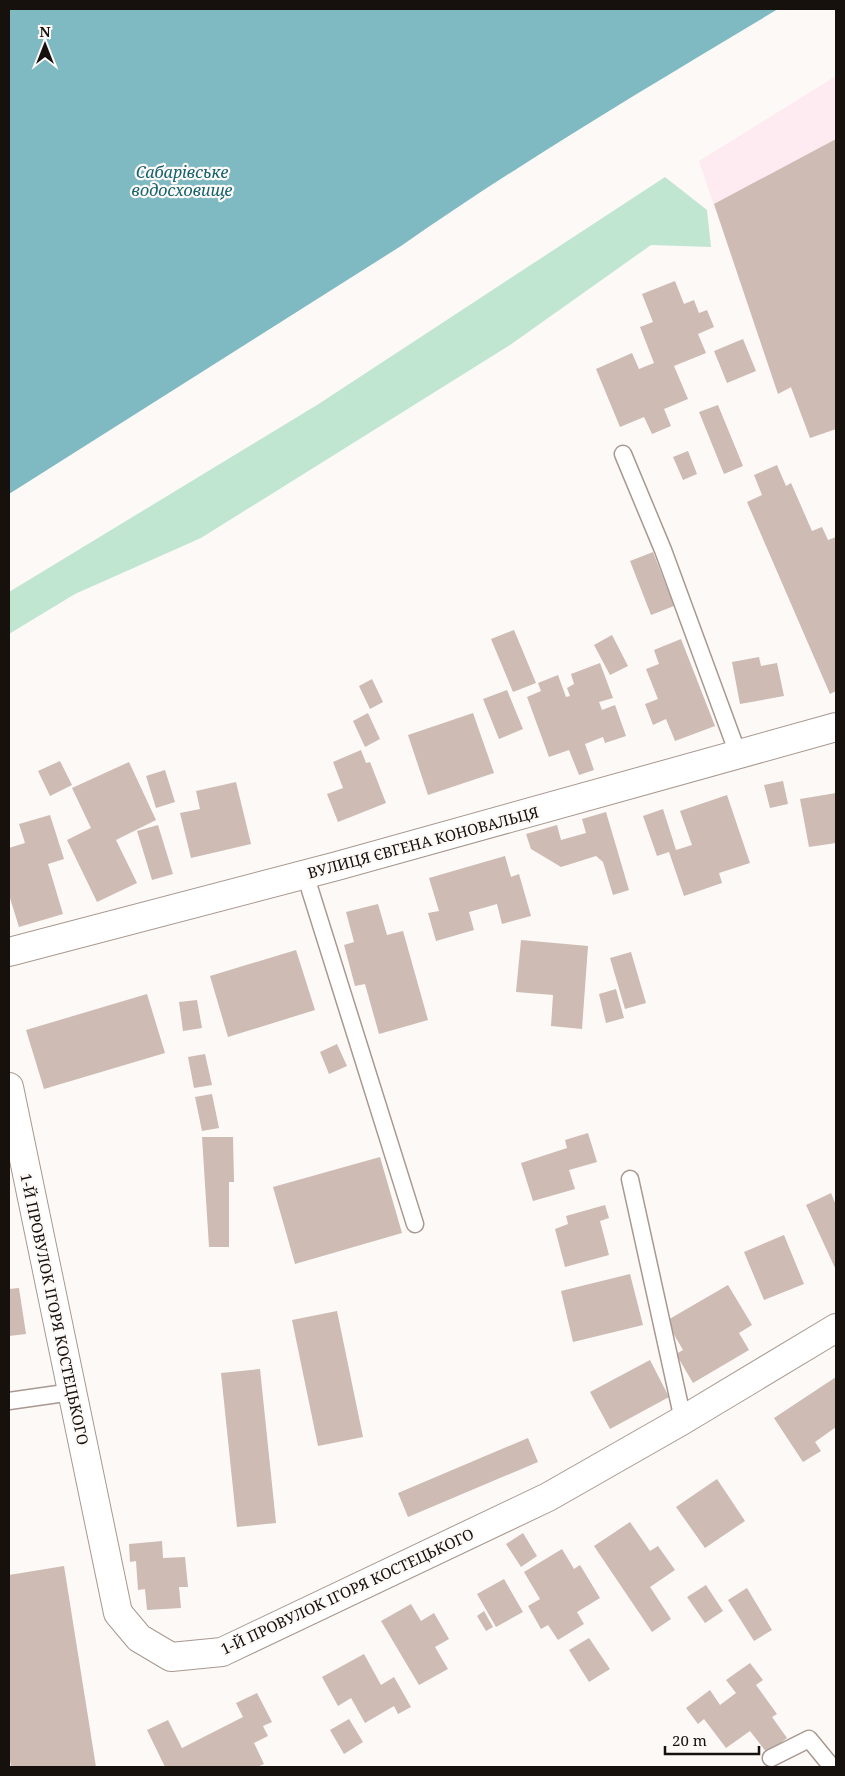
<svg xmlns="http://www.w3.org/2000/svg" width="845" height="1776" font-family="'Noto Serif',serif">
	<style>
		.industrial { fill: #feeaf1 }
		.green { fill: #c0e6d1 }
		.water { fill: #7fbac2 }
		.building { fill: #cdbbb4 }
		.lines { fill: none; stroke-linecap: round; stroke-linejoin: round }
		.lane-casing { stroke: #a8988f; stroke-width: 19 }
		.street-casing { stroke: #a8988f; stroke-width: 30 }
		.secondary-casing { stroke: #a8988f; stroke-width: 30 }
		.lane { stroke: #fff; stroke-width: 16 }
		.street { stroke: #fff; stroke-width: 28 }
		.secondary { stroke: #fff; stroke-width: 28 }
		.labels { text-anchor: middle; dominant-baseline: central; stroke-width: 4.5; stroke-linejoin: round; paint-order: stroke }
		.street-label { font-size: 15px; fill: #17110e; stroke: #fdf9f7 }
		.water-label { font-size: 16px; font-style: italic; fill: #12636c; stroke: #fdf9f7 }
	</style>
	<rect width="100%" height="100%" fill="#fdf9f7"/>
	<!-- industrial -->
	<path class="industrial" d="M836 76V429L810 438 791 388 778 394 699 161Z"/>
	<!-- green -->
	<path class="green" d="M665 177 707 210 711 247 651 245 510 345 201 538 75 594 9 634V592L317 405Z"/>
	<!-- water -->
	<path class="water" d="M9 9H778C651 85 523 161 401 246L9 494Z"/>
	<!-- building -->
	<path class="building" d="M836 139V429L810 438 791 387 778 394 714 204Z
		M675 281 684 304 694 300 699 313 707 310 714 327 698 334 706 353 674 366 688 399 664 409 671 426 652 434 644 417 620 427 596 369 632 353 639 369 654 363 640 327 653 322 642 294Z
		M743 339 756 371 727 383 714 351Z
		M718 405 743 466 724 474 699 412Z
		M688 451 697 474 683 480 673 457Z
		M777 465 786 486 791 483 812 531 822 527 828 540 836 537V691L830 694 747 502 762 495 754 475Z
		M653 552 674 606 651 615 630 561Z
		M514 630 536 683 513 692 491 639Z
		M612 635 628 666 610 675 594 645Z
		M681 639 715 726 675 741 666 719 653 725 645 704 658 699 646 669 659 664 654 650Z
		M759 657 761 666 777 663 784 696 740 704 732 662Z
		M600 663 613 698 599 702 602 710 615 705 626 736 605 743 603 737 585 744 594 770 579 775 569 750 549 757 527 697 541 691 538 683 558 675 566 697 570 696 567 688 574 684 571 674Z
		M372 679 383 702 370 709 359 686Z
		M507 690 523 729 499 739 483 699Z
		M368 713 380 739 365 747 353 721Z
		M473 713 494 773 428 795 408 735Z
		M361 750 366 763 370 762 386 803 338 822 327 794 343 788 333 762Z
		M60 761 72 785 50 796 38 771Z
		M129 762 156 820 116 840 137 883 97 902 67 840 91 828 72 788Z
		M165 770 175 802 156 808 146 776Z
		M783 781 788 804 770 808 764 785Z
		M236 782 251 844 191 858 180 813 200 809 196 791Z
		M836 793V843L809 847 800 799Z
		M727 795 750 863 719 873 722 883 684 896 669 852 657 856 643 816 663 809 676 850 692 845 680 811Z
		M606 812 629 890 613 895 603 862 596 856 561 867 531 849 526 834 557 825 561 840 586 833 582 819Z
		M50 815 64 859 48 864 63 914 19 927 9 895V848L25 843 19 824Z
		M158 825 173 874 152 880 137 831Z
		M505 856 511 877 519 874 531 916 502 924 497 904 469 912 474 930 436 941 428 913 439 911 429 878Z
		M378 904 387 935 403 931 428 1020 379 1034 365 984 355 986 344 945 354 942 346 912Z
		M521 940 588 946 582 1029 551 1026 553 995 516 992Z
		M296 950 315 1010 228 1037 210 976Z
		M631 952 646 1003 625 1009 610 958Z
		M616 989 624 1018 606 1023 599 994Z
		M147 994 165 1053 44 1089 26 1030Z
		M197 1000 202 1028 183 1031 179 1002Z
		M337 1044 347 1066 329 1074 320 1052Z
		M205 1054 212 1085 194 1088 188 1057Z
		M212 1094 219 1128 202 1131 195 1097Z
		M588 1133 597 1162 569 1170 575 1189 533 1201 521 1163 567 1148 565 1140Z
		M202 1137H233L234 1182H229V1247H209Z
		M380 1157 402 1233 295 1264 273 1187Z
		M831 1193 836 1205V1268H835L806 1205Z
		M605 1205 609 1218 600 1221 609 1255 565 1267 555 1229 568 1224 566 1216Z
		M784 1235 804 1284 764 1300 744 1252Z
		M630 1274 643 1325 573 1342 561 1291Z
		M728 1285 752 1325 739 1333 749 1350 693 1383 676 1354 683 1350 666 1321Z
		M19 1288 26 1334 9 1336V1289Z
		M337 1311 363 1437 318 1446 292 1320Z
		M650 1360 669 1397 610 1429 590 1392Z
		M260 1369 276 1523 237 1527 221 1373Z
		M836 1377V1427L815 1442 821 1451 803 1462 774 1418Z
		M528 1438 538 1462 408 1517 398 1493Z
		M717 1479 745 1521 705 1548 676 1507Z
		M630 1522 650 1551 658 1546 675 1570 650 1587 671 1619 652 1632 594 1546Z
		M523 1533 537 1556 521 1567 506 1544Z
		M162 1541 163 1558 185 1557 188 1587H179L181 1608 147 1610 145 1589 138 1590 136 1561 130 1562 129 1544Z
		M562 1549 574 1569 580 1565 600 1598 577 1612 584 1624 558 1640 548 1625 541 1629 528 1606 540 1599 524 1572Z
		M64 1566 96 1767H11L9 1754V1575Z
		M504 1579 523 1612 496 1627 477 1594Z
		M706 1585 723 1611 705 1623 687 1597Z
		M747 1588 772 1630 754 1641 728 1600Z
		M411 1604 421 1621 434 1613 449 1639 435 1647 448 1669 419 1685 381 1621Z
		M484 1611 493 1627 486 1631 477 1616Z
		M589 1638 610 1669 589 1682 569 1650Z
		M364 1654 381 1685 394 1677 411 1707 398 1714 394 1706 365 1723 351 1698 338 1706 322 1677Z
		M750 1663 763 1680 756 1685 777 1714 772 1717 787 1738 767 1753 750 1731 726 1748 704 1719 698 1724 686 1708 710 1690 720 1705 736 1693 726 1680Z
		M257 1693 272 1722 263 1726 268 1736 254 1743 264 1764 257 1767H165L147 1730 168 1720 182 1748 243 1717 236 1703Z
		M349 1719 363 1742 344 1754 330 1730Z"/>
	<g class="lines">
		<!-- lane casing -->
		<g class="lane-casing">
			<path id="lane" d="M623 454 663 550 738 754
				M305 874 415 1224
				M630 1179 683 1420
				M9 1401 72 1392
				M771 1758 809 1739 832 1767"/>
		</g>
		<!-- street casing -->
		<g class="street-casing">
			<path id="street" d="M9 1087 118 1613 139 1638 171 1657 222 1652 548 1497 683 1420 836 1328"/>
		</g>
		<!-- secondary casing -->
		<g class="secondary-casing">
			<path id="secondary" d="M9 952 337 866 836 727"/>
		</g>
		<!-- lane -->
		<use href="#lane" class="lane"/>
		<!-- street -->
		<use href="#street" class="street"/>
		<!-- secondary -->
		<use href="#secondary" class="secondary"/>
	</g>
	<g class="labels">
		<!-- street labels -->
		<g class="street-label">
			<text transform="translate(423 842) rotate(-15)">ВУЛИЦЯ ЄВГЕНА КОНОВАЛЬЦЯ</text>
			<text transform="translate(55 1309) rotate(78)">1-Й ПРОВУЛОК ІГОРЯ КОСТЕЦЬКОГО</text>
			<text transform="translate(347 1591) rotate(-25)">1-Й ПРОВУЛОК ІГОРЯ КОСТЕЦЬКОГО</text>
		</g>
		<!-- water labels -->
		<g class="water-label">
			<text x="182" y="172">Сабарівське<tspan x="182" dy="18">водосховище</tspan></text>
		</g>
	</g>
	<!-- border -->
	<rect width="845" height="1776" fill="none" stroke="#17110e" stroke-width="20"/>
	<!-- north arrow -->
	<g transform="translate(45 45)" stroke="#fdf9f7" stroke-width="4" paint-order="stroke">
	<path d="M0-4L9 19L0 12L-9 19Z" fill="#17110e"/>
	<text y="-8" font-size="14" font-weight="bold" text-anchor="middle" fill="#17110e">N</text>
	</g>
	<!-- scale -->
	<path d="M665 1746v8h94v-8" fill="none" stroke="#17110e" stroke-width="2.5"/>
	<text x="672" y="1746" font-size="15" fill="#17110e" stroke="#fdf9f7" stroke-width="4" paint-order="stroke">20 m</text>
</svg>
